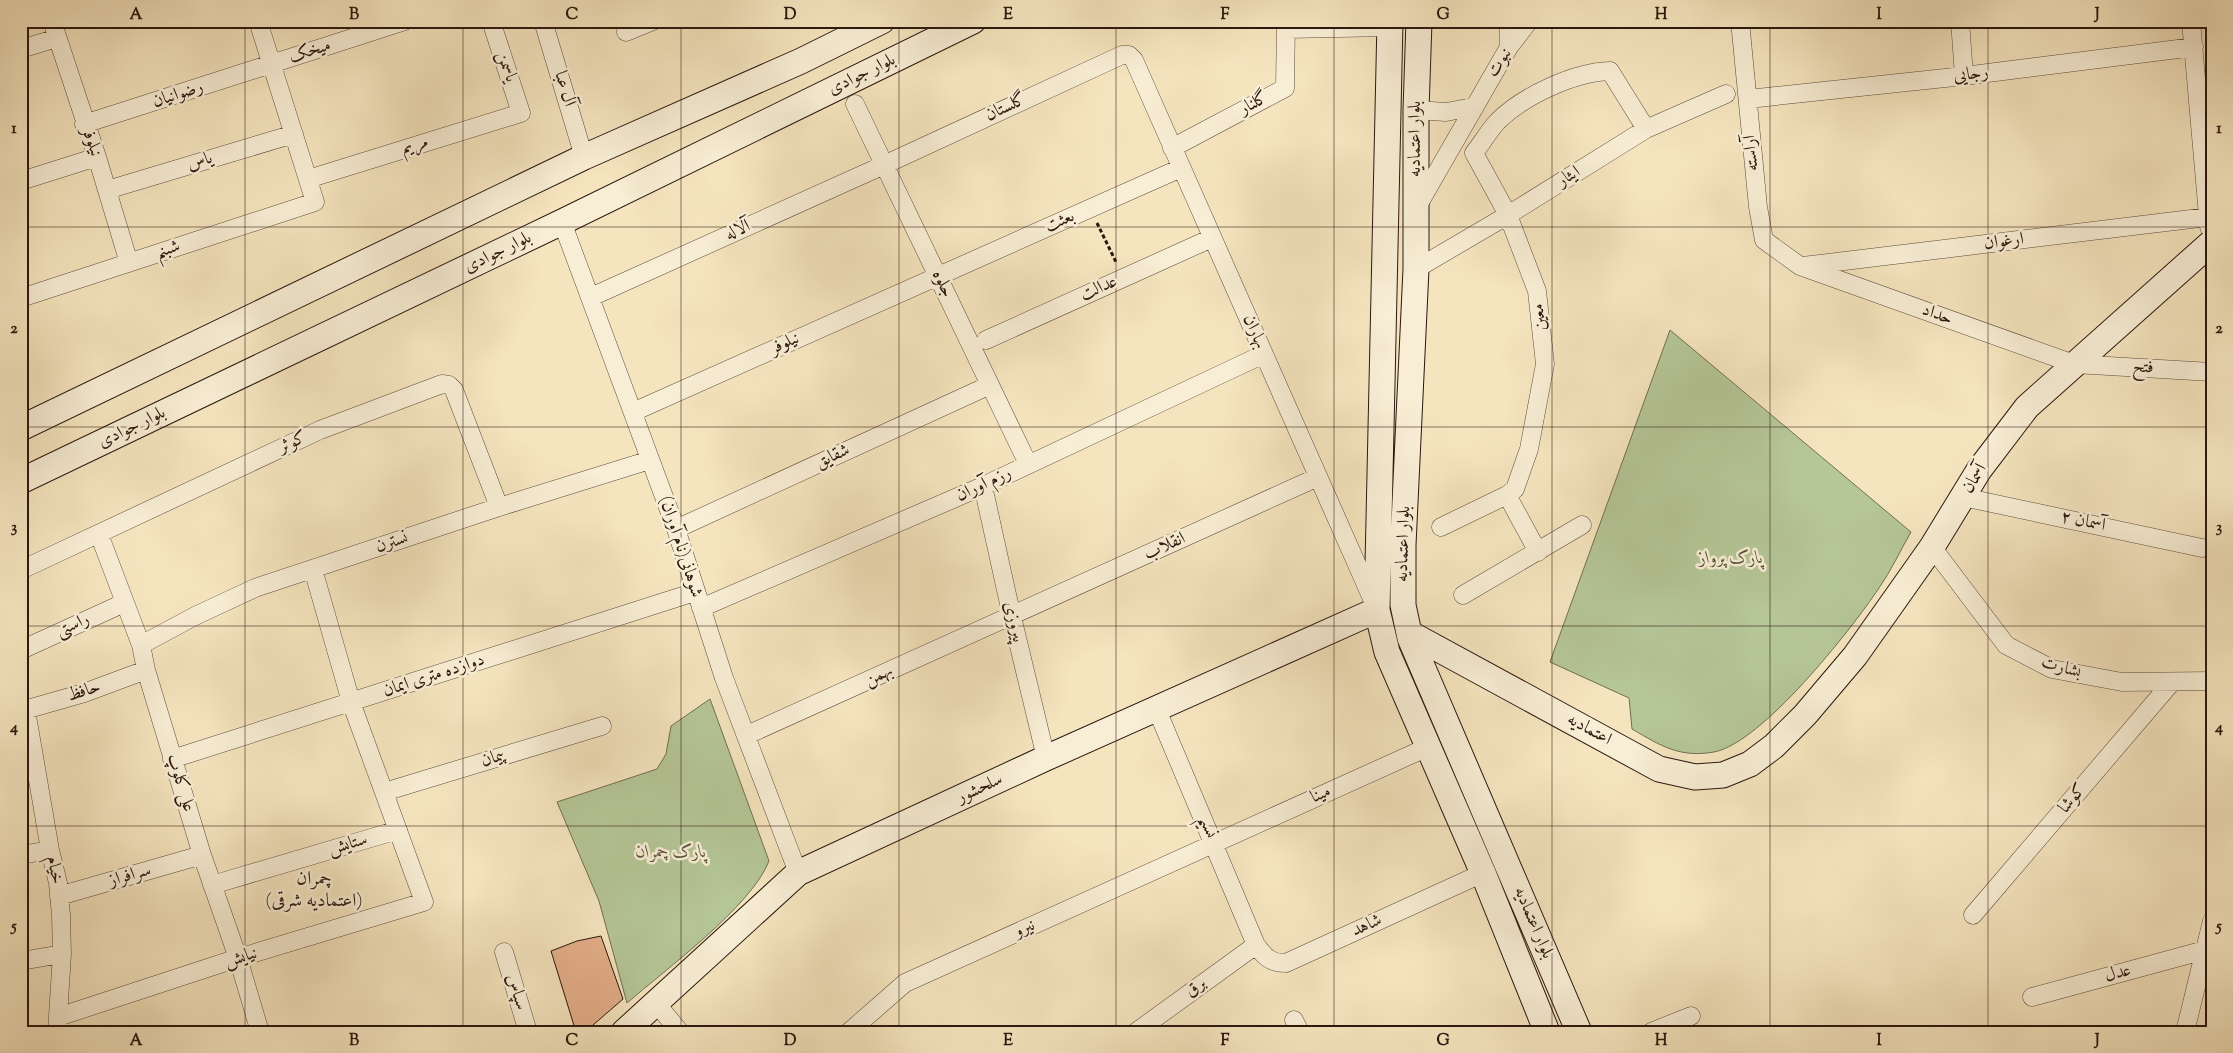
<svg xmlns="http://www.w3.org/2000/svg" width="2233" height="1053" font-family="'Sorts Mill Goudy',Amiri,serif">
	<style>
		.green { fill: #b5c697; stroke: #706e53 }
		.building { fill: #e5b08b; stroke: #2b170f }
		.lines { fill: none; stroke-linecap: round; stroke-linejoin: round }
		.street-casing { stroke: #5e4a3b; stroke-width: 19 }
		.secondary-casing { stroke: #2b170f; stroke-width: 27 }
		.path { stroke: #2b170f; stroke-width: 3; stroke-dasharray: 4 2.5; stroke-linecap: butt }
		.street { stroke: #f8eed5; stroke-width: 18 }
		.secondary { stroke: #f8eed5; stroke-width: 25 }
		.grid { fill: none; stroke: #2b170f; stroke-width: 1; stroke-opacity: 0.55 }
		.labels { text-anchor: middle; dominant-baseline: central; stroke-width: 5; stroke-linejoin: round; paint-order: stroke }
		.street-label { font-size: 18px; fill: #2b170f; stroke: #f8eed5 }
		.park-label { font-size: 18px; font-style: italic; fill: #5b543f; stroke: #f8eed5 }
		.neighbourhood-label { font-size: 19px; fill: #2b170f; stroke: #f8eed5 }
		.neatline { fill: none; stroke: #2b170f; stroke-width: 2 }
		.grid-label { font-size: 16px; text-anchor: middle; font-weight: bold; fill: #2b170f }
	</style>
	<rect width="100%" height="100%" fill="#f5e5bf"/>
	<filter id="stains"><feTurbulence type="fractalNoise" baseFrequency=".004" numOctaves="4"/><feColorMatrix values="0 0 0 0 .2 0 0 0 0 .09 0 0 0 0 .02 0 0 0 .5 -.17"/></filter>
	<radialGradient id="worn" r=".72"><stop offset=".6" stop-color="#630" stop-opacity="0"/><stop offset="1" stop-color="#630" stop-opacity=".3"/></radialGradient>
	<!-- green -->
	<path class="green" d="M1670 330 1911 532C1900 551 1891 571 1879 588 1851 630 1762 743 1714 752 1680 758 1661 746 1632 729L1629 698 1550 662Z
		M710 699 769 861C751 907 666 969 627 1003L599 901 557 802 657 769 666 754 671 726Z"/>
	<!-- building -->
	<path class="building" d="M601 936 623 999 585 1032H576L551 951 577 941Z"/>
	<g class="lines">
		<!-- street casing -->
		<g class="street-casing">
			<path id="street" d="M52 21 97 157 129 263
				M543 21 584 157
				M1509 21V47
				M1740 21 1758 207 1764 240 1800 266 2074 364 2212 372
				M1960 21 1964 76
				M2191 21 2209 227
				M1286 29 1390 27
				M626 32 653 21
				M21 49 57 38
				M1748 99 1964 76 2194 47
				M855 104 1028 464
				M1416 110 1446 112 1473 107
				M84 124 405 21
				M1172 148 1285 88 1286 21
				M308 179 521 113 491 21
				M21 181 97 157
				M107 190 294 134
				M1417 207 1509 47 1529 21
				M562 222 676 529 724 678 798 873
				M1803 266 2208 217
				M1416 269 1508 215 1646 129 1726 94
				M591 297 884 165 1122 55H1129L1134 60 1374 603
				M21 298 315 202 258 21
				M986 340 1212 238
				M633 412 1181 168
				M983 486 1012 617 1046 758
				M1507 495 1538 552
				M1963 497 2202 548
				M1441 527 1507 495 1515 489 1529 449 1545 364 1537 291 1508 215 1474 153C1482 143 1488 132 1497 122 1523 96 1574 72 1610 71L1646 129
				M676 529 990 385
				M99 534 141 645 146 670 202 855 238 958 260 1032
				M1932 547 2006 645 2052 669 2122 682 2212 681
				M21 570 320 430 442 384 449 385 454 390 499 507
				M1463 595 1582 525
				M701 608 983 486 1264 354
				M141 645 195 616 255 588 499 507 650 460
				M21 650 124 603
				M26 710 50 850 58 883 61 915 62 954 57 1032
				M1157 710 1256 945C1265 957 1270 963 1286 963L1483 873
				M21 711 84 693 146 670
				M747 735 1318 477
				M172 759 695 592
				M384 792 602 726
				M21 855 50 850
				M212 885 398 830
				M59 896 202 855
				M1973 915 2172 682
				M504 952 528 1032
				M21 961 62 954
				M2032 997 2205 950
				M656 1003 680 1032
				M58 1017 238 958 424 902 351 702 313 569
				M1294 1020 1300 1032
				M849 1032 905 983 1428 747
				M1136 1032 1256 945
				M1651 1032 1691 1016
				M2185 1032 2212 921"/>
		</g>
		<!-- secondary casing -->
		<g class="secondary-casing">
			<path id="secondary" d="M1390 21 1377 610 1387 652 1483 873 1547 1032
				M1419 21 1416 110V269L1403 545V605L1410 638 1579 1032
				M21 428 584 157 801 61 882 21
				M21 481 562 222 973 21
				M1409 633 1659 769 1695 777 1723 775 1750 764 1774 746 1805 715 1855 656 1932 547 1979 470 2027 407 2212 242
				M624 1032 798 873 1046 758 1377 610"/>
		</g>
		<!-- path -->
		<path class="path" d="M1097 223 1116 262"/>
		<!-- street -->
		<use href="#street" class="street"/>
		<!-- secondary -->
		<use href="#secondary" class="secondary"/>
	</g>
	<!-- grid -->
	<path class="grid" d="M245 21V1032M463 21V1032M681 21V1032M899 21V1032M1116 21V1032M1334 21V1032M1552 21V1032M1770 21V1032M1988 21V1032M21 227H2212M21 427H2212M21 626H2212M21 826H2212"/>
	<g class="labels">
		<!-- street labels -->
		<g class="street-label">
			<text transform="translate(310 52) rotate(-18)">میخک</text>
			<text transform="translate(1500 63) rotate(-58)">نبوت</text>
			<text transform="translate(506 67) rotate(71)">یاسمن</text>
			<text transform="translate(862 75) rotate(-26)">بلوار جوادی</text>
			<text transform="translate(1971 75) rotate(-7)">رجایی</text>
			<text transform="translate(564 89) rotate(73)">آل عبا</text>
			<text transform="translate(178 95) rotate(-18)">رضوانیان</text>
			<text transform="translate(1254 104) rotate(-28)">گلنار</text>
			<text transform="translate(1006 108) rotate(-25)">گلستان</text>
			<text transform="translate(1416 139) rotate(-90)">بلوار اعتمادیه</text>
			<text transform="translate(91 142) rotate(70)">نیلوفر</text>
			<text transform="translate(415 146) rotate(-17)">مریم</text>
			<text transform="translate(1752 153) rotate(-95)">آراسته</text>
			<text transform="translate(200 162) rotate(-17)">یاس</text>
			<text transform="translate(1569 177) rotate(-32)">ایثار</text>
			<text transform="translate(1060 222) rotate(-24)">بعثت</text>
			<text transform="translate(738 231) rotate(-24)">آلاله</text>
			<text transform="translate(2004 242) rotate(-7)">ارغوان</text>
			<text transform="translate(168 250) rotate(-18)">شبنم</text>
			<text transform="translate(498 253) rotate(-26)">بلوار جوادی</text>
			<text transform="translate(942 284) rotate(64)">جلوه</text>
			<text transform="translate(1099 289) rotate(-24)">عدالت</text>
			<text transform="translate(1937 315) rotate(20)">حداد</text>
			<text transform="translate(1540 317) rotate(-97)">معین</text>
			<text transform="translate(1254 332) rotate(66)">بهاران</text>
			<text transform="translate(785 344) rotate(-24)">نیلوفر</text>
			<text transform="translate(2143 368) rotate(4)">فتح</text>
			<text transform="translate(132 428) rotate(-26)">بلوار جوادی</text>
			<text transform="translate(293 443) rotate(-25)">کوثر</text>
			<text transform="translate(833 457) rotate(-25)">شقایق</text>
			<text transform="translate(1975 479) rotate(-58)">آسمان</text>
			<text transform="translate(984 485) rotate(-25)">رزم آوران</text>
			<text transform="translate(2083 522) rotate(12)">آسمان ۲</text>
			<text transform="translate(392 543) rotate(-18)">نسترن</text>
			<text transform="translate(1404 544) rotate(-88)">بلوار اعتمادیه</text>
			<text transform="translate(680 547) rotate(72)">شوهانی(نام آوران)</text>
			<text transform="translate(1165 547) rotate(-25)">انقلاب</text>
			<text transform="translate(1013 622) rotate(77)">پیروزی</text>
			<text transform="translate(73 626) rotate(-24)">راستی</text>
			<text transform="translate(2061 668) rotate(16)">بشارت</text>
			<text transform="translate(434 676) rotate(-18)">دوازده متری ایمان</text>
			<text transform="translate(879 676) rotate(-24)">بهمن</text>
			<text transform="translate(84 692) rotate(-18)">حافظ</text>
			<text transform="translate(1589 730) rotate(29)">اعتمادیه</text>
			<text transform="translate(493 759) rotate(-17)">پیمان</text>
			<text transform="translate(180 783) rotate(73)">علی کلوپ</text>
			<text transform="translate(980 789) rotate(-25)">سلحشور</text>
			<text transform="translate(1321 795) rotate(-24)">مینا</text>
			<text transform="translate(2073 799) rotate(-50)">کوشا</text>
			<text transform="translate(1207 827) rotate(67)">نسیم</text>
			<text transform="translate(348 845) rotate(-16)">ستایش</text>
			<text transform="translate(54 870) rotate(78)">خیام</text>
			<text transform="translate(130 876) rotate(-16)">سرافراز</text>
			<text transform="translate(1533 923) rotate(67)">بلوار اعتمادیه</text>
			<text transform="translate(1367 926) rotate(-24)">شاهد</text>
			<text transform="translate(1025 929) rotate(-24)">نیرو</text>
			<text transform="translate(241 958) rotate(-17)">نیایش</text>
			<text transform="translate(2118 974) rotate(-15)">عدل</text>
			<text transform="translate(1196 988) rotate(-36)">برق</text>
			<text transform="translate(516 992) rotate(73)">سپاس</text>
		</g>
		<!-- park labels -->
		<g class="park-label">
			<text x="1731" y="559">پارک پرواز</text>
			<text x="671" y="853">پارک چمران</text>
		</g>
		<!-- neighbourhood labels -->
		<g class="neighbourhood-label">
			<text x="314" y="879">چمران<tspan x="314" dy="22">(اعتمادیه شرقی)</tspan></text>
		</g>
	</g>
	<!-- margin -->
	<rect width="2233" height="1053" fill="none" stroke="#f5e5bf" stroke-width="55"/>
	<rect x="28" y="28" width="2178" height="998" class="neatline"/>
	<g class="grid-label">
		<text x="136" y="19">A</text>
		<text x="354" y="19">B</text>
		<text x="572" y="19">C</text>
		<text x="790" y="19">D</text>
		<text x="1008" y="19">E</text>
		<text x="1225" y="19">F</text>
		<text x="1443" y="19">G</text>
		<text x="1661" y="19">H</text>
		<text x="1879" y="19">I</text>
		<text x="2097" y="19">J</text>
		<text x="14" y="133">1</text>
		<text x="2219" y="133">1</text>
		<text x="14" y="333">2</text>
		<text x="2219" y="333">2</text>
		<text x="14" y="532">3</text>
		<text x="2219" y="532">3</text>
		<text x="14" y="732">4</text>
		<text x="2219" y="732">4</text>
		<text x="14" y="931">5</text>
		<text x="2219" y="931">5</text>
		<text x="136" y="1045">A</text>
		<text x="354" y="1045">B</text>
		<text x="572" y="1045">C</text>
		<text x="790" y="1045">D</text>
		<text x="1008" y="1045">E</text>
		<text x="1225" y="1045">F</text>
		<text x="1443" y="1045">G</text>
		<text x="1661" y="1045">H</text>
		<text x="1879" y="1045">I</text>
		<text x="2097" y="1045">J</text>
	</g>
	<rect width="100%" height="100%" filter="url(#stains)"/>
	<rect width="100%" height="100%" fill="url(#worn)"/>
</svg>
